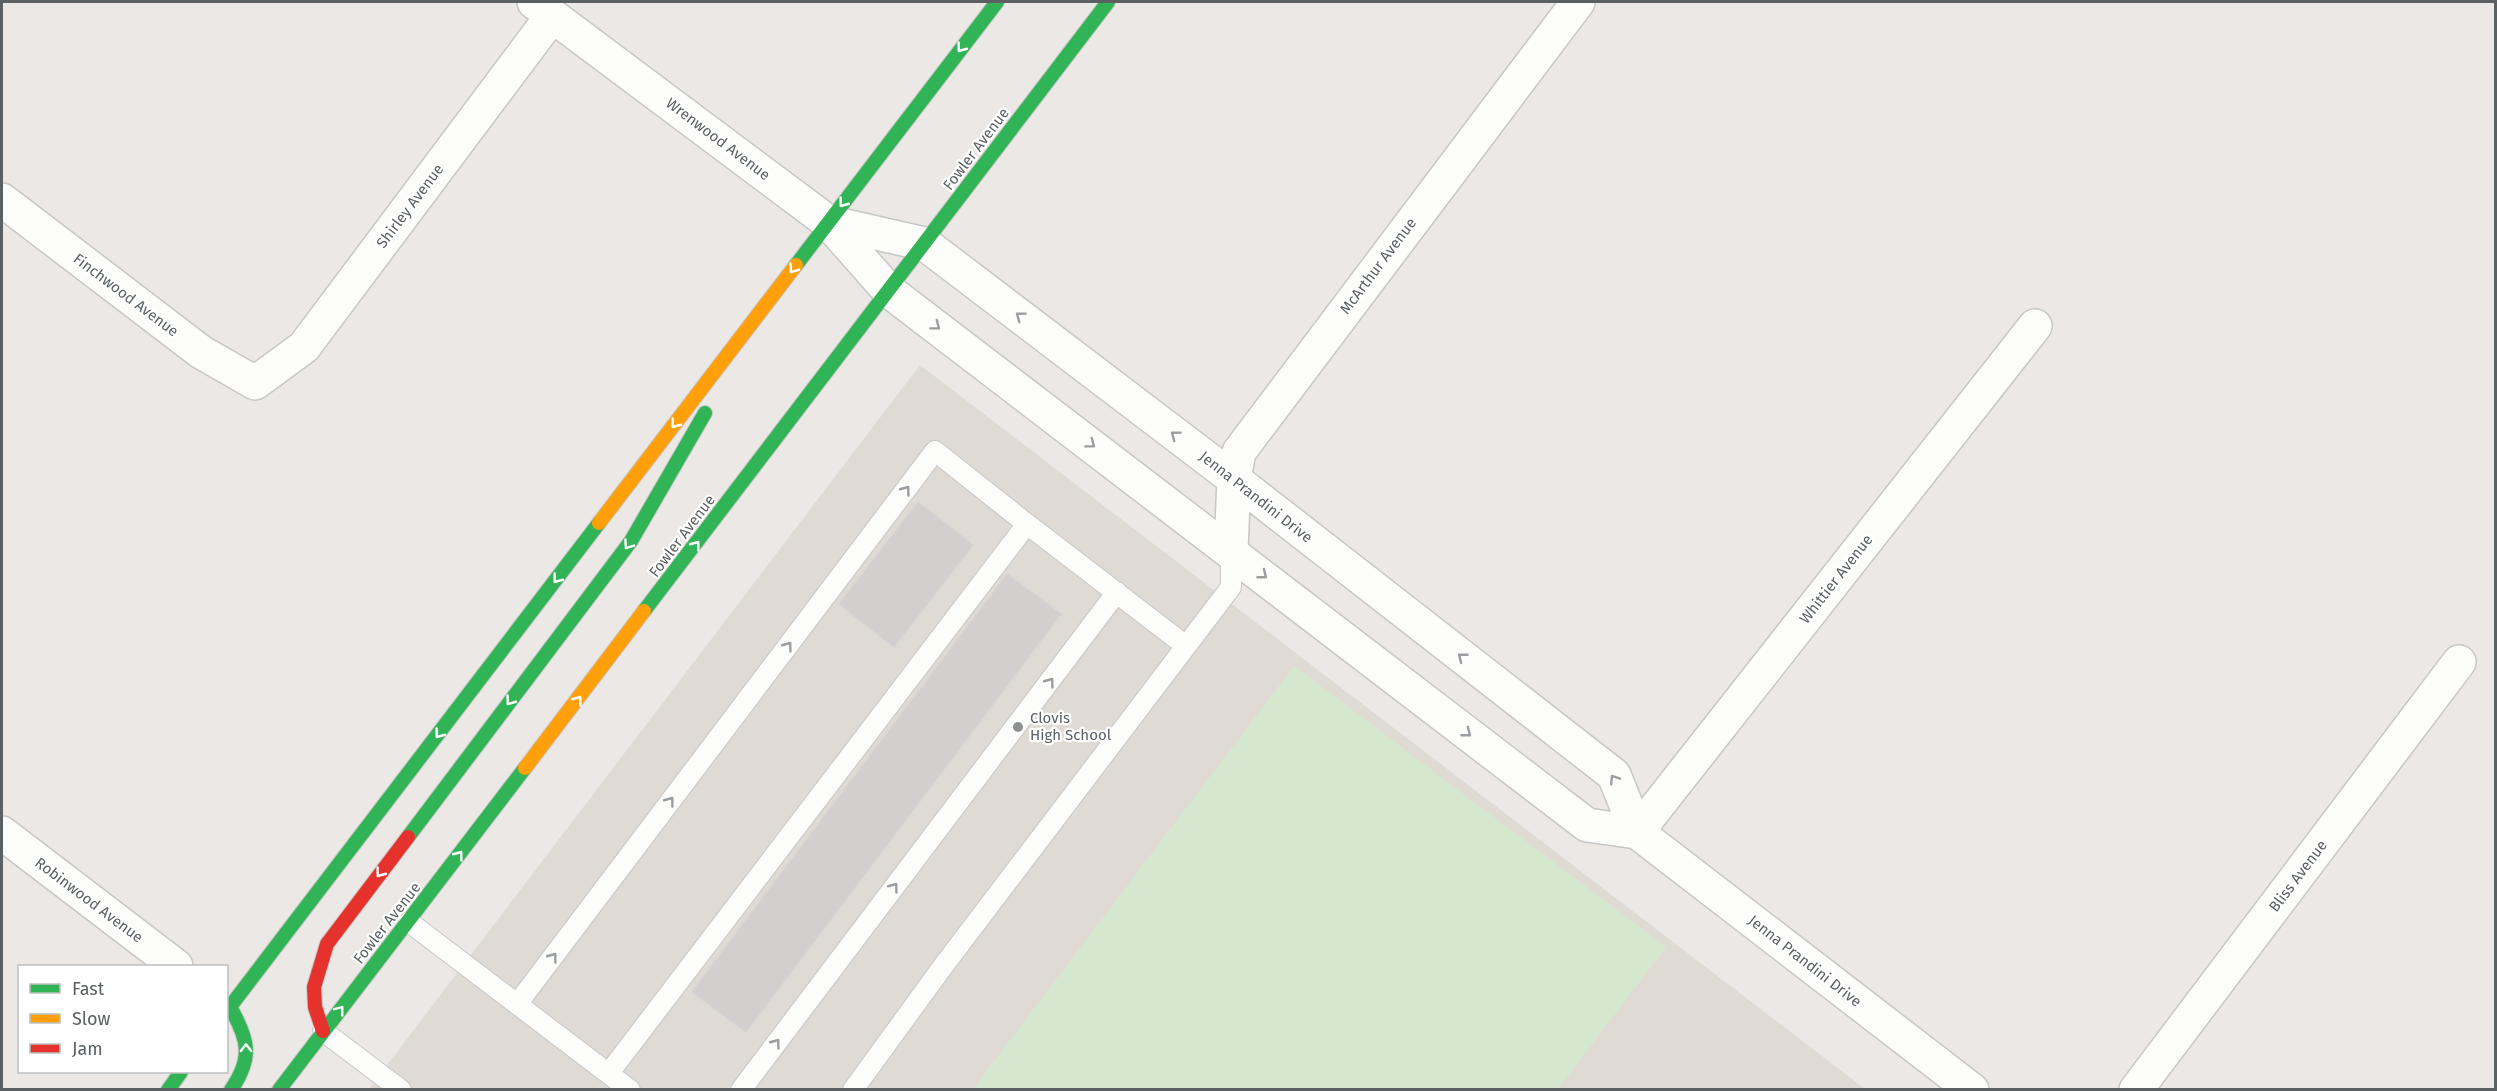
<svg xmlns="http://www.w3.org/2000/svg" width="2497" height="1091" font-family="'Fira Sans',sans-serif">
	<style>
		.education { fill: #dfdbd4 }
		.green { fill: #d6e7d0 }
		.building { fill: #d2cfce; stroke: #dad8d4; stroke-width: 1.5 }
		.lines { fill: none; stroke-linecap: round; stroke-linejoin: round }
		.lane-casing { stroke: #c7c7c7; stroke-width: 22 }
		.street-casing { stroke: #c7c7c7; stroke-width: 36 }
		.fast-casing { stroke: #c7c7c7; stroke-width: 16 }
		.slow-casing { stroke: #c7c7c7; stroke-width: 16 }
		.jam-casing { stroke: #c7c7c7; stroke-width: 16 }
		.lane { stroke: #fcfcfb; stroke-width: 20 }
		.street { stroke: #fcfcfb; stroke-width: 33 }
		.fast { stroke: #30b455; stroke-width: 14 }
		.slow { stroke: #ff9f0a; stroke-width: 14 }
		.jam { stroke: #e5322d; stroke-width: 14 }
		.oneway { stroke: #fff }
		.oneway2 { stroke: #9b9ea0 }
		.poi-dot { fill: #8d9090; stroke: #fff; stroke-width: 2 }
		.labels { text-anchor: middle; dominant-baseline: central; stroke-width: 4.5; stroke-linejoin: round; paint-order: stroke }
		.street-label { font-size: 15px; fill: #5b6063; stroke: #fff }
		.poi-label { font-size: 15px; fill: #5b6063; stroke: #fff; text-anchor: start }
	</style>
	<rect width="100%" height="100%" fill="#ebe8e5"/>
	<!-- education -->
	<path class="education" d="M920 365 1865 1089 368 1090Z"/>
	<!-- green -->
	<path class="green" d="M1294 666 1666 947 1558 1089H973Z"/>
	<!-- building -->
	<path class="building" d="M918 501 974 545 894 648 838 604Z
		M1007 573 1062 614 746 1033 691 992Z"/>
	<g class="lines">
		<!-- lane casing -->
		<g class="lane-casing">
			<path id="lane" d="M1027 524 1186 646
				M409 922 630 1090
				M518 1003 935 451 1027 524 609 1073
				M323 1031 401 1090
				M741 1090 1117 592
				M853 1090 941 969 1231 587V550"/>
		</g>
		<!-- street casing -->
		<g class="street-casing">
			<path id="street" d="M534 2 828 222 889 291 1587 825 1637 832 1972 1090
				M2 200 201 352 255 383 304 347 552 16
				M828 222 925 244 1234 479 1614 775 1637 832
				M1231 550 1234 479 1239 452 1578 2
				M1637 832 2035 326
				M2 833 176 966
				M2136 1090 2459 662"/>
		</g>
		<!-- fast casing -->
		<g class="fast-casing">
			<path id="fast" d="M796 265 997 2
				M644 611 1108 2
				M408 837 631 541 705 413
				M230 1007C249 1040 253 1058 231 1090
				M226 1012 599 523
				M168 1090 181 1072
				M279 1090 525 768"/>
		</g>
		<!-- slow casing -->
		<g class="slow-casing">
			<path id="slow" d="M599 523 796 265
				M525 768 644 611"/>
		</g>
		<!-- jam casing -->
		<g class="jam-casing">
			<path id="jam" d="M323 1031 315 1007 314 987 327 944 408 837"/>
		</g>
		<!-- lane -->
		<use href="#lane" class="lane"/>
		<!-- street -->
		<use href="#street" class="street"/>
		<!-- fast -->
		<use href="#fast" class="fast"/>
		<!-- slow -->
		<use href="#slow" class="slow"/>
		<!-- jam -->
		<use href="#jam" class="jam"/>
	</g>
	<!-- one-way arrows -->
	<defs><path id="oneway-chevron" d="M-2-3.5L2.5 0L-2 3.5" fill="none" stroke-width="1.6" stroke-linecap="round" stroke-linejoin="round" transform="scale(1.5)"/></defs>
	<g class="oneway">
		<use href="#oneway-chevron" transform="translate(961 48) rotate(127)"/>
		<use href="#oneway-chevron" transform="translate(843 203) rotate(127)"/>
		<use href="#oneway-chevron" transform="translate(793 269) rotate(127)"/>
		<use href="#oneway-chevron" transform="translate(675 424) rotate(127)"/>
		<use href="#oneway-chevron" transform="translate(628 545) rotate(125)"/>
		<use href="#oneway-chevron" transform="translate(696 545) rotate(-53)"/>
		<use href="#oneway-chevron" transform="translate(557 579) rotate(127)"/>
		<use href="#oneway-chevron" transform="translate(578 700) rotate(-53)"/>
		<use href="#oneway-chevron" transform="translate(510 701) rotate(127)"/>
		<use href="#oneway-chevron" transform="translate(439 734) rotate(127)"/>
		<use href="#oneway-chevron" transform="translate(459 855) rotate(-53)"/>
		<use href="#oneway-chevron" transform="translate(380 873) rotate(127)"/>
		<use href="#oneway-chevron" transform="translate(340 1010) rotate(-52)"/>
		<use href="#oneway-chevron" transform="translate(246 1048) rotate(-91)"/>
	</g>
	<g class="oneway2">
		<use href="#oneway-chevron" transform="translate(1020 316) rotate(-143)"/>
		<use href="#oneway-chevron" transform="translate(936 326) rotate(37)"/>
		<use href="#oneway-chevron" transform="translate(1175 435) rotate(-143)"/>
		<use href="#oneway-chevron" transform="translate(1091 444) rotate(37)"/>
		<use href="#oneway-chevron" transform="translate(906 490) rotate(-53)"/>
		<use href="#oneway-chevron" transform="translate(1263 575) rotate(38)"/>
		<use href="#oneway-chevron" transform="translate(788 646) rotate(-53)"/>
		<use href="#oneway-chevron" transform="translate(1462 657) rotate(-142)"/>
		<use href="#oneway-chevron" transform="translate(1050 682) rotate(-53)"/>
		<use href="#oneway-chevron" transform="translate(1467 733) rotate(38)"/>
		<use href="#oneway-chevron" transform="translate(1614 779) rotate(-123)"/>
		<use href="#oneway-chevron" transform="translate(670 801) rotate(-53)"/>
		<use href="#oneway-chevron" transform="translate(894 887) rotate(-53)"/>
		<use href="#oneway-chevron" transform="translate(553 957) rotate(-53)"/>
		<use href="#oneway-chevron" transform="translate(776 1043) rotate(-53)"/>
	</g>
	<!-- markers -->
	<circle class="poi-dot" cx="1018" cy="727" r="6"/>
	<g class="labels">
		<!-- street labels -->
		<g class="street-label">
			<text transform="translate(718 139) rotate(37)">Wrenwood Avenue</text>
			<text transform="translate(976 149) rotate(-53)">Fowler Avenue</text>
			<text transform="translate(410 206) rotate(-53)">Shirley Avenue</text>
			<text transform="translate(1378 266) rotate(-53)">McArthur Avenue</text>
			<text transform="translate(126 295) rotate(37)">Finchwood Avenue</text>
			<text transform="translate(1256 497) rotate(38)">Jenna Prandini Drive</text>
			<text transform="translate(682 536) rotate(-53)">Fowler Avenue</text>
			<text transform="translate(1836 579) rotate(-52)">Whittier Avenue</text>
			<text transform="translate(2298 876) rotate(-53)">Bliss Avenue</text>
			<text transform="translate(89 900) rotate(37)">Robinwood Avenue</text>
			<text transform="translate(387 923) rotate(-52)">Fowler Avenue</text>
			<text transform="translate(1805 961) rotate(38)">Jenna Prandini Drive</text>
		</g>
		<!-- poi labels -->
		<g class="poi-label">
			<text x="1030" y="718">Clovis<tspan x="1030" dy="17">High School</tspan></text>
		</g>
	</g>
	<!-- border -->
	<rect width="2497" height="1091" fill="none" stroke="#5b6063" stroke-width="6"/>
	<!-- legend -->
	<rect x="18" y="965" width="210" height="108" fill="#ffffff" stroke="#bdbfc1" stroke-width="1.5"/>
	<rect x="30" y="984" width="30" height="9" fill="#30b455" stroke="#bdbfc1" stroke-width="1.5"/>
	<text x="72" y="995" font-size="18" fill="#5b6063">Fast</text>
	<rect x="30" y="1014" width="30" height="9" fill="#ff9f0a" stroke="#bdbfc1" stroke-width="1.5"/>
	<text x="72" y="1025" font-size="18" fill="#5b6063">Slow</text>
	<rect x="30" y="1044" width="30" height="9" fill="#e5322d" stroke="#bdbfc1" stroke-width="1.5"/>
	<text x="72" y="1055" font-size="18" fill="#5b6063">Jam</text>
</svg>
